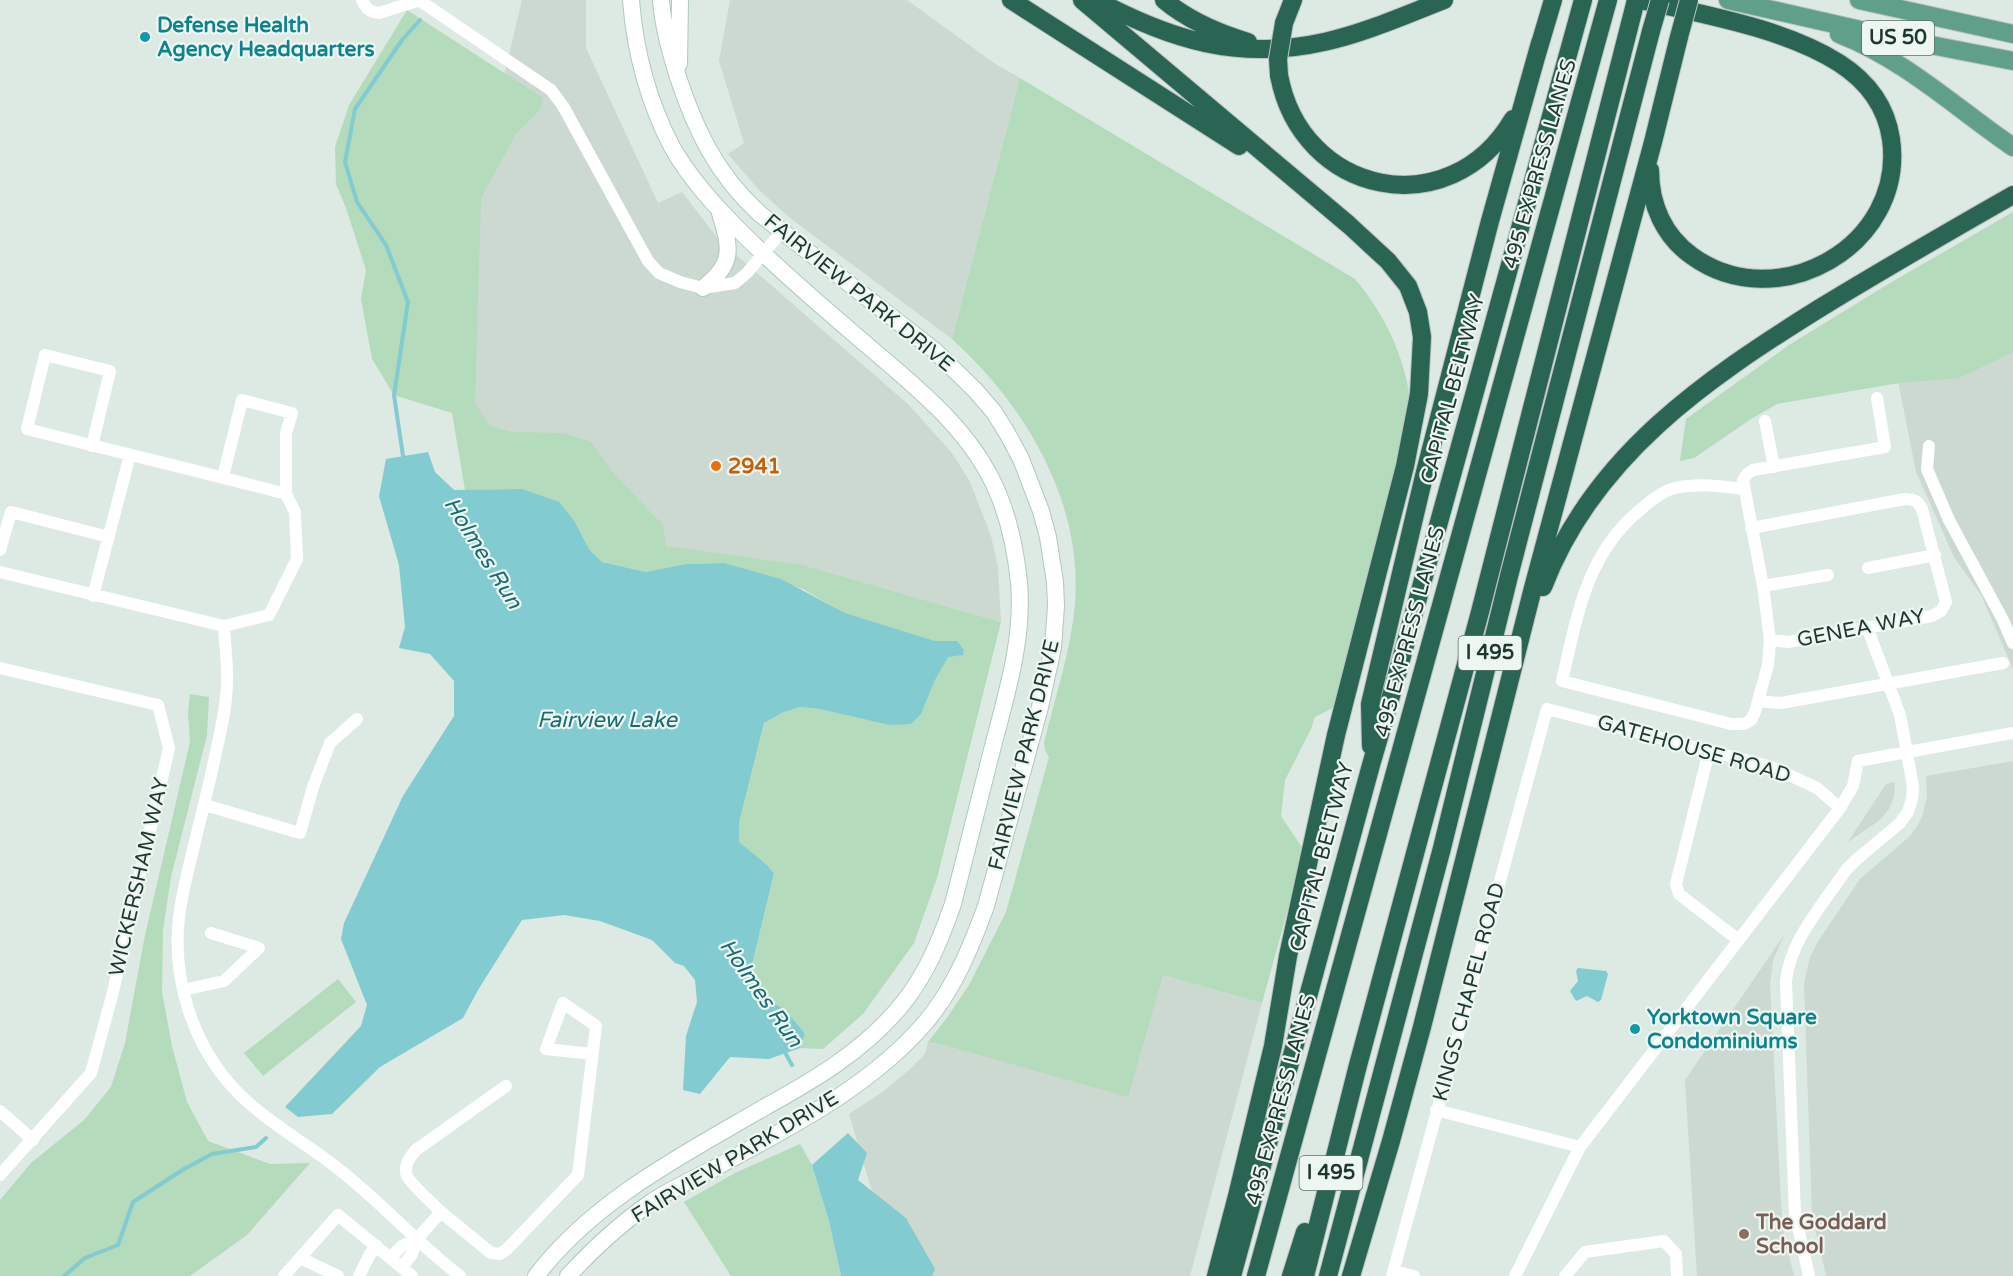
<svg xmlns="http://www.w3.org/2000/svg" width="2013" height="1276" font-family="'Varela Round',sans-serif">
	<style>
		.built { fill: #cbd9d1 }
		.green { fill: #b4dbbc }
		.water { fill: #82cbd1 }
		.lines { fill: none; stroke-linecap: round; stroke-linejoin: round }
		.stream { stroke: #82cbd1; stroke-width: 4 }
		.secondary-casing { stroke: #b0c9be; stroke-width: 18 }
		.primary-casing { stroke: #bcc3c1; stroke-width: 20 }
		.highway-casing { stroke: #bcc3c1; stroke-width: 20 }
		.street { stroke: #fff; stroke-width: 12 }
		.secondary { stroke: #fff; stroke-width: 16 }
		.primary { stroke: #60a08a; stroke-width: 18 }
		.highway { stroke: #2a6554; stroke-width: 18 }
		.highway-bridge-casing { stroke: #bcc3c1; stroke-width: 20; stroke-linecap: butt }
		.highway-bridge { stroke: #2a6554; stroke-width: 18 }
		.culture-dot { fill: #0f9aa8; stroke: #edf6f1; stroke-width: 2 }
		.food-dot { fill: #e8710a; stroke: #edf6f1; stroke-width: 2 }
		.education-dot { fill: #8d6e63; stroke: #edf6f1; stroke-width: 2 }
		.labels { text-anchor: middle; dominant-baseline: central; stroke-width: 4.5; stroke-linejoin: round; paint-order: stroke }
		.shield { fill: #edf6f1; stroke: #5c7169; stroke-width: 1.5 }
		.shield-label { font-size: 20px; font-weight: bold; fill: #1e382f }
		.culture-label { font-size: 21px; font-weight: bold; fill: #0d838f; stroke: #edf6f1; text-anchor: start }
		.street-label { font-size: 21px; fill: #1e382f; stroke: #edf6f1 }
		.food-label { font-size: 21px; font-weight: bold; fill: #c56008; stroke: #edf6f1; text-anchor: start }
		.education-label { font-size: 21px; font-weight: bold; fill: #785e54; stroke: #edf6f1; text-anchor: start }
		.water-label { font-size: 22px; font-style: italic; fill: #186d74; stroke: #edf6f1 }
	</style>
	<rect width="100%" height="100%" fill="#dde9e3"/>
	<!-- built -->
	<path class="built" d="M522 0H586V48L658 203 682 192 719 240 909 405 952 453 970 482 991 536 998 567 1001 622 803 565 617 540 472 474 456 387 432 380Z
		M730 0H907L994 63 1020 78 952 339 790 218 759 190 728 154 744 143 719 61Z
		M2013 260V669L1981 595 1954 557 1916 472 1887 325Z
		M2013 761V1276H1826L1812 1214 1804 984 1810 957 1819 940 1860 879 1909 837 1916 828 1922 817 1927 797 1926 776Z
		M1895 782 1894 797 1889 809 1880 820 1848 842 1886 784Z
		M1784 935 1773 961 1770 984 1781 1203 1783 1230 1794 1276H1697L1685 1080Z
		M1163 975 1262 1003 1190 1276H897L849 1114 884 1091 911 1068 925 1054 928 1042 948 1046Z"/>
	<!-- green -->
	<path class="green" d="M407 10 543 98 539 111 516 134 481 198 475 403 490 426 512 432 564 433 591 442 614 474 663 525 666 546 803 565 1001 622 937 878 914 943 863 1014 823 1049 800 1048 805 1034C789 1013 781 1003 755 996L748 981 774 875 767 865 739 843V823L764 723 782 713 800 707 820 709 934 682 948 656 962 655 957 641H935L844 613 803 589 724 563 686 564 646 572 602 562 589 549 575 522 522 489 465 490 452 413 394 395 372 359 361 299 366 270 346 208 336 184 335 147 349 105Z
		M1020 78 1355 279C1386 316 1405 357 1411 405L1342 703 1315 717 1311 729 1285 780 1281 816 1301 846 1299 869 1262 1003 1163 975 1128 1097 948 1046 928 1042 946 1019 969 985 1006 912 1049 757 1045 750 1044 743C1055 698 1071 650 1075 604 1083 502 1026 406 952 339Z
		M2013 212V352L1959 378 1899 383 1777 404 1751 419 1694 458 1680 461 1686 419 1789 345 1890 283Z
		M190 694 209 697 207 735 171 877 163 930 162 992 172 1046 187 1102 208 1141 270 1164 310 1163 247 1235 190 1276H0V1200L31 1163 84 1120 111 1087 125 1043 145 935 190 742 188 713Z
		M338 979 356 1002 263 1076 244 1053Z
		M800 1144 812 1165 829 1221 841 1276H731L684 1202 735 1173Z"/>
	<!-- water -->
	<path class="water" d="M428 452 435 472 454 490 522 489 559 502 575 522 589 549 602 562 646 572 686 564 724 563 781 579 845 613 935 641H957L964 650 963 655 948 657 934 682 921 714 911 724 890 725 820 709 800 707 782 713 764 723 739 823V842L767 865 774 874 748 981 755 996C781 1003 789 1013 805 1034L800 1048 769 1059 730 1057 700 1094 683 1090 686 1036 697 1002 695 980 684 966 675 963 652 940 600 921 564 915 522 920 478 990 463 1018 380 1067 332 1114 298 1117 285 1107 361 1026 367 1005 341 939 344 923 403 796 454 716V681L430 654 399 648 405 627 399 565 379 496 386 459Z
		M1578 968 1606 971 1608 974 1601 1000 1598 1002 1587 996 1576 1001 1570 991 1578 981 1576 971Z
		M848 1133 867 1153 858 1180 906 1218 935 1269 932 1276H841L829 1221 812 1165Z"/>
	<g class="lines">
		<!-- stream -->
		<path class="stream" d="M406 460 403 456 394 395 408 302 386 245 357 202 345 162 355 109 402 40 420 20
			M783 1049 792 1065
			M64 1276 85 1258 118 1245 133 1202 184 1169 212 1154 256 1147 266 1138"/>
		<!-- secondary casing -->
		<g class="secondary-casing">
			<path id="secondary" d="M679 64 680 0
				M703 288C734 264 731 249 720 213
				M536 1276C595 1199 683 1155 765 1107 814 1080 863 1051 899 1008 925 978 940 941 953 904 966 852 979 801 992 750 1006 695 1024 640 1019 583 1016 552 1009 519 997 491 971 430 917 388 868 346 825 309 782 273 742 233 716 207 690 179 672 147 648 101 635 51 631 0
				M568 1276C594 1248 622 1222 653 1201 672 1189 693 1179 713 1169 788 1128 869 1088 925 1023 954 989 971 947 986 906L1040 707 1053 648 1056 606 1055 582 1048 537 1041 511 1021 459 1007 433 994 412 975 390 934 350 760 214C717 175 696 131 678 77 670 51 663 27 661 0"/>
		</g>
		<!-- primary casing -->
		<g class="primary-casing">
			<path id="primary" d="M1728 0 1900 39 2013 61
				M1859 0 2013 34
				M1839 34C1904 59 1956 108 2013 147"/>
		</g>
		<!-- highway casing -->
		<g class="highway-casing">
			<path id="highway" d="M1011 0 1239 146
				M1082 0 1349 225 1388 261 1408 286 1418 312 1422 337 1419 394 1405 466 1336 735 1288 956 1273 1046 1237 1196 1216 1276
				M1096 0C1171 40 1238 61 1324 42 1365 33 1405 15 1444 0
				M1164 0C1188 20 1218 33 1248 42
				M1641 0C1704 15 1784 28 1839 63 1867 81 1886 105 1891 139 1906 245 1778 318 1692 256 1664 236 1650 205 1650 170
				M1284 23 1293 0
				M1537 54 1553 0
				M1279 75C1301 195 1449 227 1513 119
				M1543 587C1593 456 1706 379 1820 308 1884 269 1948 232 2013 195
				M1371 746 1370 704 1425 472 1490 221 1540 43
				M1232 1276 1371 765 1391 696 1583 0
				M1256 1276 1608 0
				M1291 1276 1305 1232
				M1305 1276 1357 1069 1480 612 1636 0
				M1328 1276 1442 848 1509 576 1651 31
				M1351 1276 1391 1141 1422 1027 1533 588 1653 142 1679 37"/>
		</g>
		<!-- street -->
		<path class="street" d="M362 0C366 8 369 12 379 13L420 0
			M419 0 551 90 563 106 648 261 659 273 680 282 703 288 735 283 747 273 782 231
			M1765 421 1774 467
			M92 446 110 371 45 355 27 429C113 451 200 471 286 494
			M1929 446 1927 469 1949 520 2003 620 2013 643
			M223 477 242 400 292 413 286 433V494L295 512 297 559 269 615 224 626
			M1743 489C1720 486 1698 483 1675 488 1662 491 1650 501 1640 510 1586 554 1577 617 1562 681L1731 724H1744L1751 720 1755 712 1768 665 1770 640 1763 586 1743 480 1747 474 1753 470 1885 447 1877 398
			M1751 528 1905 499C1914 499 1918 501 1922 509L1946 602 1941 611 1932 616 1788 642 1770 640
			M0 550 11 512 109 537
			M1868 568 1935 555
			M0 572 224 626C225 646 228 666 227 685 226 708 221 730 216 752 206 801 192 849 182 898 167 973 192 1054 250 1104 278 1129 312 1147 341 1171 383 1204 418 1244 460 1276
			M1763 586 1828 575
			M93 596 130 455
			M0 668 158 705 169 748 112 996 91 1073 0 1175
			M1758 701 1781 703 2003 663
			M1709 751 1676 884 1679 894 1737 939
			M205 805 300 833 313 787 330 743 357 719
			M183 990 224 981 259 948 211 933
			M1436 1110 1580 1147
			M0 1111 33 1140
			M441 1212 491 1253 500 1254 506 1250 578 1175 596 1026 563 1003 546 1049 592 1054
			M417 1239 441 1212C434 1205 410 1183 407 1176 403 1166 410 1157 416 1150L506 1086
			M391 1257 402 1246 417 1239 412 1254 402 1267
			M300 1258 338 1276
			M1394 1271 1414 1276
			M284 1276 338 1215 412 1276
			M359 1276 370 1254 377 1246
			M1392 1276 1547 709 1772 767 1817 788 1840 808
			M1515 1276 1580 1147 1840 808 1853 786 1858 761 2013 733
			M1565 1276 1585 1252 1664 1241 1676 1254 1677 1276
			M1809 1276 1795 1214 1786 981C1790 940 1824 903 1846 870L1856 860 1900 823 1908 812 1912 799 1913 786 1900 715 1867 627"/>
		<!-- secondary -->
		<use href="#secondary" class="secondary"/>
		<!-- primary -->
		<use href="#primary" class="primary"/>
		<!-- highway -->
		<use href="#highway" class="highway"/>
		<!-- highway-bridge casing -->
		<g class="highway-bridge-casing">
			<path id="highway-bridge" d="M1651 31 1660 0
				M1679 37 1689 0
				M1279 75 1278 59 1284 23"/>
		</g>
		<!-- highway-bridge -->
		<use href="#highway-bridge" class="highway-bridge"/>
	</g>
	<!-- markers -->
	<g class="culture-dot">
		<circle cx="145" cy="37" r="6"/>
		<circle cx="1635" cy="1029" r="6"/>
	</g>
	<circle class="food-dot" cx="716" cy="466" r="6"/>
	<circle class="education-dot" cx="1744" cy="1234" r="6"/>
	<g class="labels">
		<!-- shield labels -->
		<g class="shield">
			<rect x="1862" y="21" width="72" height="34" rx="4.5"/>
			<rect x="1458.5" y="636" width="63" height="34" rx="4.5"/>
			<rect x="1299.5" y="1156" width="63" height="34" rx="4.5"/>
		</g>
		<g class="shield-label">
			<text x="1898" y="38">US 50</text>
			<text x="1490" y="653">I 495</text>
			<text x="1331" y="1173">I 495</text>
		</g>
		<!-- culture labels -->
		<g class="culture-label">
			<text x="157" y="25">Defense Health<tspan x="157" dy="24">Agency Headquarters</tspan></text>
			<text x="1647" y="1017">Yorktown Square<tspan x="1647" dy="24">Condominiums</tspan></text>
		</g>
		<!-- street labels -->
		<g class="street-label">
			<text transform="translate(1540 164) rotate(-74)">495 EXPRESS LANES</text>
			<text transform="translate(859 293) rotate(39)">FAIRVIEW PARK DRIVE</text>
			<text transform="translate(1453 389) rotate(-75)">CAPITAL BELTWAY</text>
			<text transform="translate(1861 628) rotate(-11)">GENEA WAY</text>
			<text transform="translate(1410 632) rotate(-75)">495 EXPRESS LANES</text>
			<text transform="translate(1694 749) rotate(16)">GATEHOUSE ROAD</text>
			<text transform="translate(1024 755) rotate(-76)">FAIRVIEW PARK DRIVE</text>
			<text transform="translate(1322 857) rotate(-75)">CAPITAL BELTWAY</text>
			<text transform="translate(139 877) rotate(-77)">WICKERSHAM WAY</text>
			<text transform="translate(1469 992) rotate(-75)">KINGS CHAPEL ROAD</text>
			<text transform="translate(1281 1100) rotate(-75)">495 EXPRESS LANES</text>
			<text transform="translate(735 1157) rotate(-31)">FAIRVIEW PARK DRIVE</text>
		</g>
		<!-- food labels -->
		<g class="food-label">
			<text x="728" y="466">2941</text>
		</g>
		<!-- education labels -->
		<g class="education-label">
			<text x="1756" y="1222">The Goddard<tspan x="1756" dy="24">School</tspan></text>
		</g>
		<!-- water labels -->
		<g class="water-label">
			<text transform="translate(483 553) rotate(58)">Holmes Run</text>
			<text x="607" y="720">Fairview Lake</text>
			<text transform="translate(761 993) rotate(55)">Holmes Run</text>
		</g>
	</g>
</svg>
